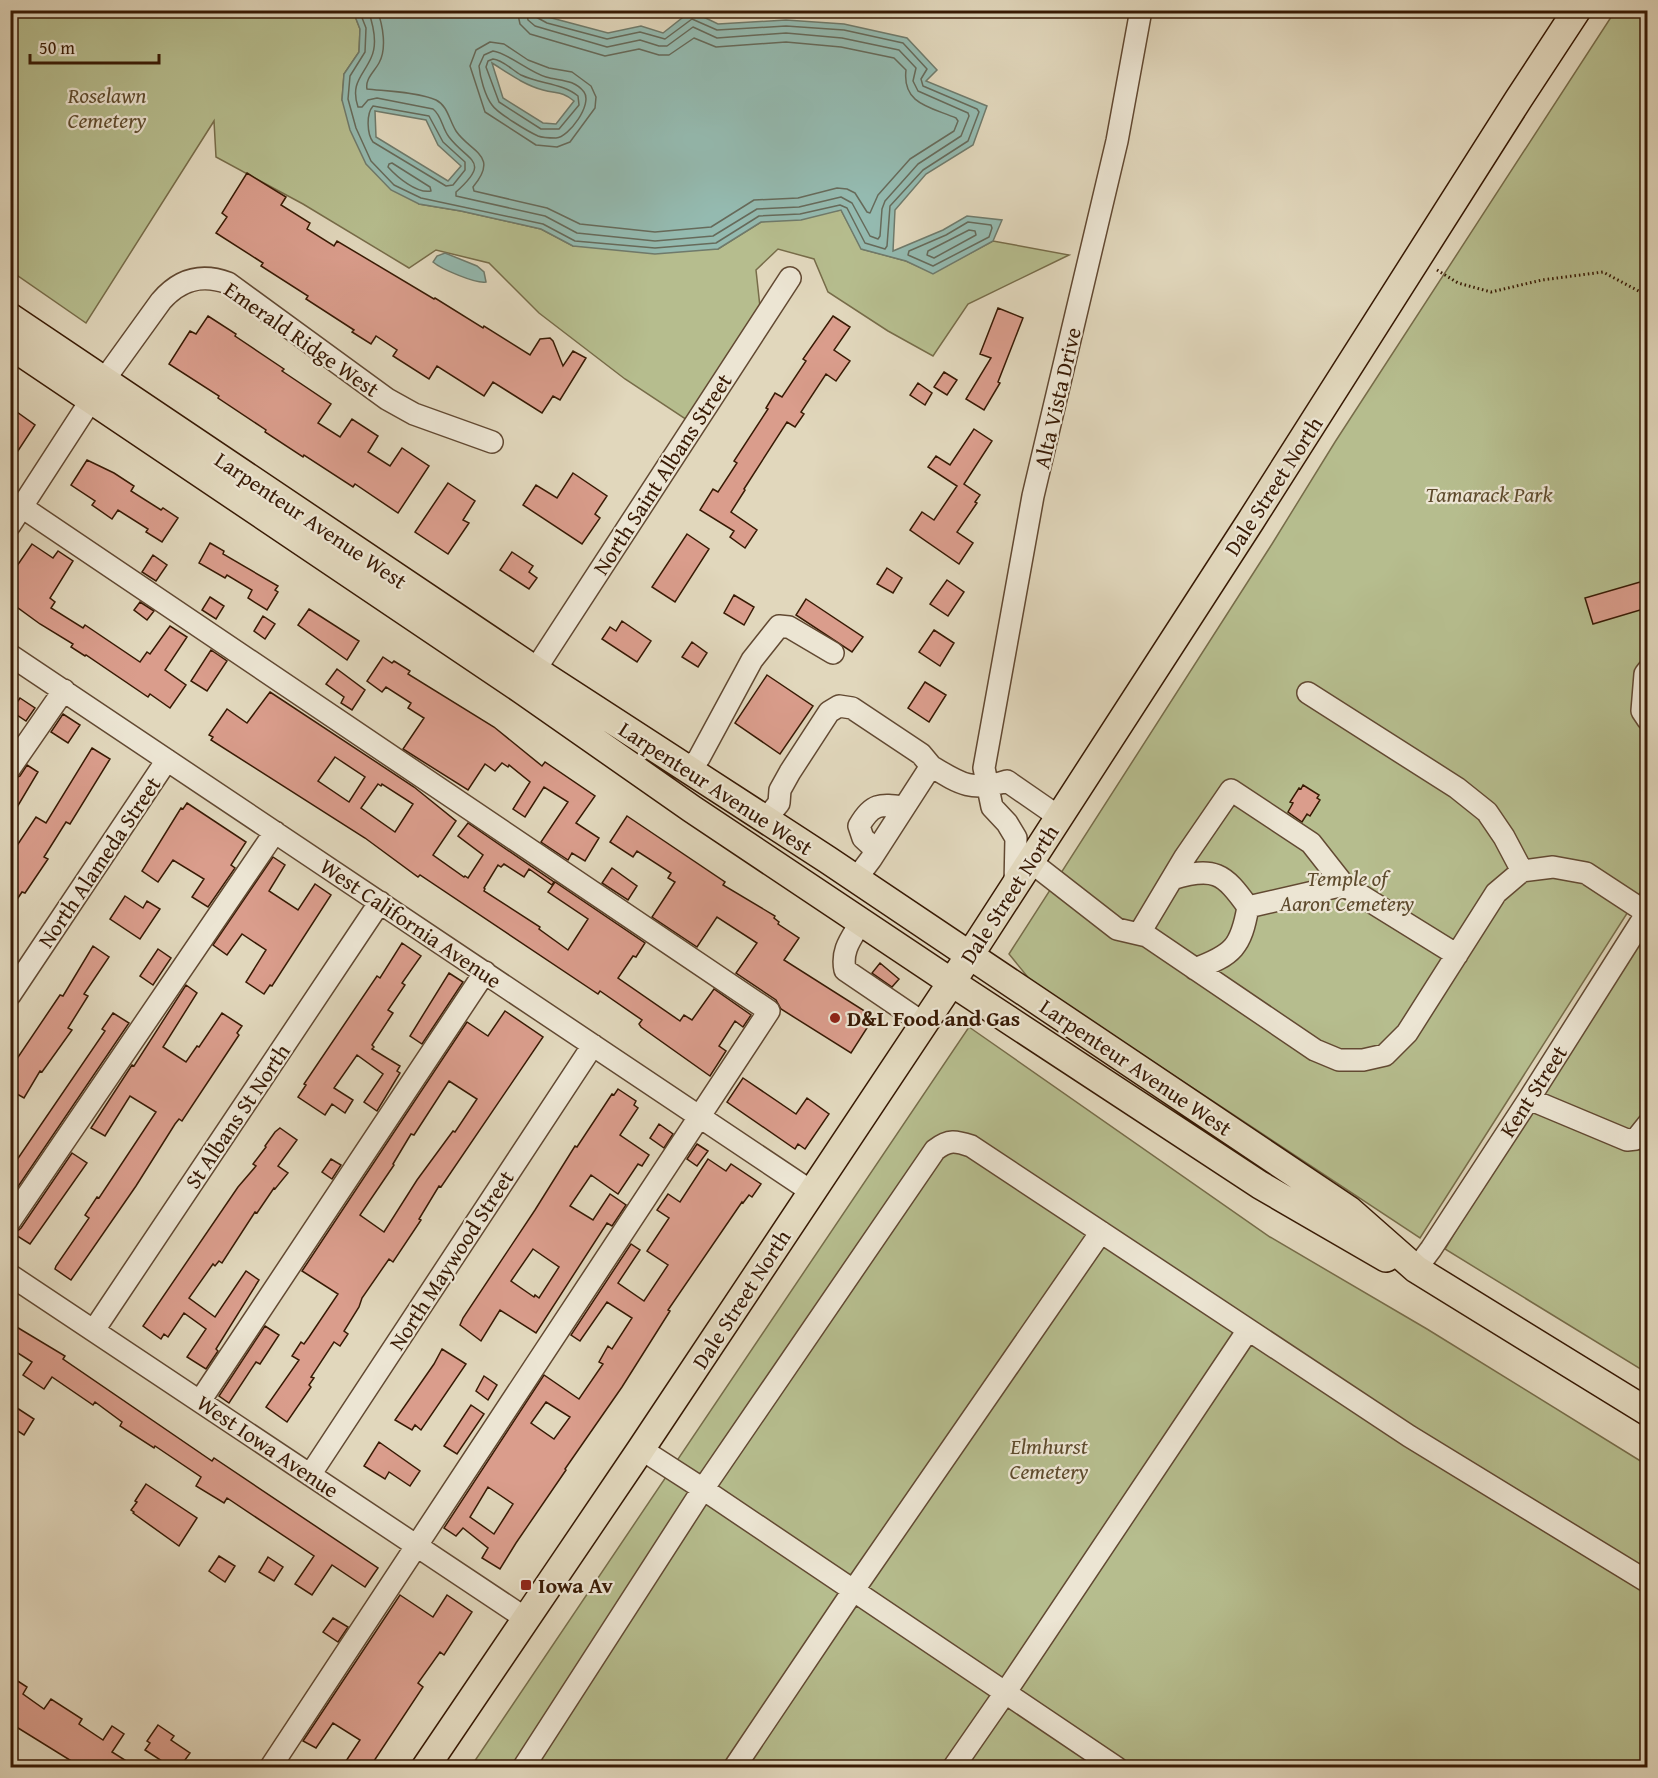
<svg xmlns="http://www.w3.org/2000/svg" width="1658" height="1778" font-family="'Gentium Book Plus',serif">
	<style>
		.green { fill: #b6bd8e; stroke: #776c49; stroke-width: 1.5 }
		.water { fill: #94bab0; stroke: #6f7a6b; stroke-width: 1.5; fill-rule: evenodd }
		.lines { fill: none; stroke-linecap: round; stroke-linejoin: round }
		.shore { stroke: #666a5a; stroke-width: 1.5 }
		.building { fill: #da9d8c; stroke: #381a04; stroke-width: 1.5; fill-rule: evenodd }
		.minor-casing { stroke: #624932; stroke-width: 24 }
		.major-casing { stroke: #381a04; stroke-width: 30 }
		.path { stroke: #381a04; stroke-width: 3; stroke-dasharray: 1.5 3; stroke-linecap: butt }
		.minor { stroke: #ece5d3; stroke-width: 21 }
		.major { stroke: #e1d7bc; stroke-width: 27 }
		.poi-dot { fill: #8f2418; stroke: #ece5d3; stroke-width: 2 }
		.labels { text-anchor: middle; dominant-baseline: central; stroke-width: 4.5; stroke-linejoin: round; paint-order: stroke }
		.park-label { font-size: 22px; font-style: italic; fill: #5e4b2d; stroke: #ece5d3 }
		.street-label { font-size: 22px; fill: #381a04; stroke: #ece5d3 }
		.poi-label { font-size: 22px; font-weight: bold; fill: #381a04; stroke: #ece5d3; text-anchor: start }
	</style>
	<rect width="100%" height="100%" fill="#e1d7bc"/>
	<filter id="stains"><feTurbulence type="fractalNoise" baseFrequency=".00333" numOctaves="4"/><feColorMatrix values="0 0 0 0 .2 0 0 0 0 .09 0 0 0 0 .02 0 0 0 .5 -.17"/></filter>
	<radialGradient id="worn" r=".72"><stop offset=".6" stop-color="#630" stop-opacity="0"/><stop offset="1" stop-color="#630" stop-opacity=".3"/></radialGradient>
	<!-- green -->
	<path class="green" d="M11 10 353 11 360 29 359 52 344 74 342 100 419 204 461 211 541 229 573 246 718 249 761 222 841 210 862 249 906 261 933 273 993 241 1069 255 968 304 933 356 888 331 828 292 814 259 778 249 756 270 760 307 687 420 625 379 539 313 489 263 436 250 409 268 303 204 216 157 214 121 86 323 11 271Z
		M1615 11H1647V882L1420 1238 1031 981 1009 954 1272 544 1335 442Z
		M1647 911V1373L1445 1249Z
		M969 1027 1270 1237 1427 1329 1647 1465V1767L470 1768Z"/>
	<!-- water -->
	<path class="water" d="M353 11H533L548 17 608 33 641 26 663 33 691 11 718 24 786 20 844 24 907 38 937 70 926 81 987 106 973 145 926 174 895 210 893 251 943 230 967 216 1002 220 993 241 933 274 906 261 861 249 841 210 801 220 761 222 718 249 655 254 573 246 541 229 461 211 419 204 391 190 366 164 350 130 342 100 344 74 359 52 360 29ZM492 63C508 73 524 85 543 90 557 94 562 91 574 101L556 124 543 123 503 98ZM375 111 426 120 438 145 461 166 448 181 376 137Z
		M445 253 477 266 484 272 486 282C476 284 441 269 433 262L437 256Z"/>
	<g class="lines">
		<!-- shore -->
		<path class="shore" d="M359 10 366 28 365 52 350 76 348 99 356 128 371 161 394 185 421 198 543 224 575 241 655 248 716 243 759 216 800 214 840 205 847 208 865 243 885 249 887 246 890 206 923 170 968 141 979 112 977 109 923 86 921 79 927 69 903 43 844 30 786 26 717 30 692 19 665 39 640 32 607 39 547 23 536 17 533 10
			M368 10C373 24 378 44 371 58 363 76 350 83 358 107H362L368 100 377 98 433 109C442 116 442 128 449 137 468 162 492 160 456 192V196L545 216 577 233 655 241 713 236 757 209 799 207 841 197 852 203 870 236 878 239 880 236 882 209 885 201 918 164 961 136 969 116 968 113 918 91 913 81 916 68 899 50 842 38 786 33 717 38 693 27 667 46H659L640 40 607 47 535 26 528 20 526 10
			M377 10C383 25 387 49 379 63 374 72 365 79 367 89 384 91 419 92 436 100 448 106 449 120 456 131 470 152 500 155 473 187L474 191 547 208 580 224 655 232 711 227 754 200 798 198 837 188 847 189 855 193 867 212 870 213 878 195 910 159 954 131 958 121 956 118C930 107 902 104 906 70L894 58 841 47 786 42 716 47 694 38 669 55H659L639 49 605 56 530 34 520 24 517 10
			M490 42 504 44 528 60 549 68 572 72 591 86 596 97 595 108 570 142 557 147 536 145 485 112 470 66 476 50Z
			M493 51C508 53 529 72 546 77 560 81 574 79 584 92 593 104 569 137 556 138 551 138 543 138 538 136 529 132 497 113 492 105 485 96 480 77 479 66L484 55Z
			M493 59C503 60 512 70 521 75 540 84 562 83 578 96L579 105 559 129H541L499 102 486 67 488 61Z
			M373 106 429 116 443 142 465 162V170L453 185 446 186 373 142C367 134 366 114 373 106Z
			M392 163 430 187 431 191C417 194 397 177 388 167L389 164Z
			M968 222 991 225 992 228 989 237 933 266 908 255 909 251 946 235Z
			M969 230 975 231 976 235 934 258 927 255 928 251Z"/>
	</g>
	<!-- building -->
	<path class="building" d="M247 173 286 197 281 205 310 223 307 229 334 246 337 241 434 299 435 298 483 328 484 326 530 355 540 339 550 338 553 341 563 366 573 351 586 358 560 400 553 396 542 413 493 382 484 396 437 366 429 379 393 356 397 350 376 336 371 344 352 332 354 330 306 299 308 296 261 266 263 263 216 233 227 217 222 213Z
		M998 308 1023 318 998 382 1000 383 984 410 966 399 991 358 980 354Z
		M208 316 236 334 235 336 284 369 282 371 331 404 318 423 340 437 352 419 378 436 368 452 390 466 402 448 429 466 398 513 355 484 353 487 304 455 303 457 265 432 266 430 218 398 219 396 169 364 190 331 196 334Z
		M833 316 850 327 834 350 850 361 836 381 826 374 801 412 804 414 795 427 787 422 744 489 745 490 731 512 757 530 745 548 730 537 734 531 700 510 713 489 718 492 737 463 734 461 768 409 766 408 775 393 782 397 806 361 803 359Z
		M944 372 957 380 947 395 934 387Z
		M918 383 932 393 925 405 910 395Z
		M10 407 35 425 10 463Z
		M974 429 992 441 964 484 980 495 975 502 977 503 957 532 973 543 959 564 910 530 922 512 934 520 957 486 928 467 936 456 950 465Z
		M87 460 114 473 134 486 131 491 161 510 163 508 178 518 162 542 146 532 148 529 118 510 112 519 92 505 95 501 71 485Z
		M573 473 607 496 595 514 600 518 582 544 523 505 536 485 557 498Z
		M448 483 475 501 463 520 469 523 448 554 415 532Z
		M687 534 709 549 675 602 652 587Z
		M210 543 224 551 223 554 278 586 275 590 278 592 267 610 248 598 252 590 227 575 225 578 199 563Z
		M32 544 53 558 58 551 73 561 50 598 55 602 51 608 83 628 85 625 140 662 147 652 150 654 170 626 187 637 165 670 186 685 170 708 150 694 148 697 86 655 85 656 71 647 73 644 40 624 10 602V576Z
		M512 552 533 566 529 572 537 578 529 589 500 570Z
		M153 555 167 565 156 581 142 572Z
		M887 568 902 578 893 593 877 584Z
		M947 580 964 592 948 616 930 604Z
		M1647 580V608L1593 624 1585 598Z
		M734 595 754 607 744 625 724 613Z
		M210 597 224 606 216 619 202 610Z
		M806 599 863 637 852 652 796 615Z
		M140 602 154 611 147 620 134 610Z
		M309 609 359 641 347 660 298 625Z
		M263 616 275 624 265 639 254 631Z
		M622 621 651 641 637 662 602 639 610 627 616 631Z
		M934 630 954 643 940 666 919 652Z
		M692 642 707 653 698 667 682 657Z
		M211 650 227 661 207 691 191 681Z
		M383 657 392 663 394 661 410 671 408 674 494 727 542 766 545 762 595 796 576 823 599 838 585 861 572 853 568 860 541 842 568 802 544 787 525 817 513 809 530 782 509 765 508 767 502 763 495 771 485 764 468 790 403 749 424 718 408 708 411 703 386 687 382 692 367 681Z
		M337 669 365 690 352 710 341 703 344 697 326 684Z
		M767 675 813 706 780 754 735 723Z
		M925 682 946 695 929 722 908 708Z
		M270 692 414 787 456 821 433 855 464 877 465 876 468 878 483 855 458 836 468 823 554 882 552 885 529 869 524 877 504 864 501 867 498 865 484 888 485 889 484 891 540 927 539 929 568 950 588 919 548 892 555 882 645 943 636 957 633 956 618 978 680 1021 684 1015 692 1020 714 989 751 1015 743 1027 735 1021 719 1046 726 1051 710 1076 641 1027 639 1024 642 1020 600 991 598 994 420 875 418 877 365 838 211 740 213 737 209 735 227 709 247 723ZM335 757 365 777 349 802 318 781ZM378 784 381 786 382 784 413 804 395 832 361 808Z
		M20 698 35 708 26 721 11 711Z
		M63 714 80 725 68 743 51 732Z
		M92 748 110 759 70 824 66 822 44 857 48 859 25 893 22 892 10 910V856L36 817 46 823Z
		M27 765 38 772 10 819V781L20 776Z
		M1303 785 1319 795 1317 798 1320 800 1310 816 1307 814 1302 822 1288 812 1293 803 1290 802 1299 788 1301 789Z
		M187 803 246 842 231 865 235 868 208 907 192 897 204 879 173 860 158 882 142 871 181 808 183 809Z
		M627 816 725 882 723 885 775 916 774 918 779 922 778 924 799 938 784 960 874 1017 851 1053 781 1009 776 1000 736 973 757 943 717 917 697 947 652 917 675 882 668 878 671 873 637 851 633 857 610 842Z
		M273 857 285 865 269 891 298 910 315 884 331 895 272 986 270 985 264 994 246 982 266 950 242 934 227 955 213 945Z
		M612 868 637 886 628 900 602 883Z
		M125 896 143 908 147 901 160 909 140 939 110 919Z
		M402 943 421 956 402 983 405 985 388 1010 393 1013 372 1045 374 1047 372 1049 400 1066 397 1071 400 1073 377 1111 364 1102 383 1074 357 1055 334 1088 353 1100 345 1113 332 1104 325 1115 298 1097 306 1085 304 1084 377 976 380 978Z
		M93 946 109 957 84 994 88 996 68 1028 72 1030 42 1072 40 1071 24 1098 10 1090V1069L60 995 63 996Z
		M158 949 171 958 153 985 140 976Z
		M880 963 899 979 892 987 872 973Z
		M449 973 463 982 422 1044 410 1036Z
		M186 985 197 993 163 1047 186 1062 197 1046 199 1047 222 1013 242 1026 237 1033 239 1035 182 1121 179 1119 175 1124 136 1186 71 1280 55 1269 56 1266 89 1218 85 1215 97 1197 99 1198 156 1112 130 1096 105 1136 91 1128 132 1065 134 1066Z
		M505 1011 543 1037 441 1187 439 1186 419 1219 421 1220 393 1262 389 1259 362 1298 359 1307 344 1331 348 1334 340 1346 334 1342 311 1377 314 1378 309 1385 311 1387 287 1422 266 1407 299 1360 292 1356 301 1342 304 1344 309 1337 338 1294 302 1271 467 1022 488 1036ZM449 1081 477 1099 455 1132 453 1131 417 1180 384 1232 360 1215 394 1165 393 1164 411 1134 414 1135Z
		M113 1013 129 1023 11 1197 10 1170 105 1031 102 1029Z
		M743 1078 796 1114 807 1098 829 1114 805 1149 798 1144 795 1149 727 1102Z
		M618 1089 636 1101 634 1105 638 1108 620 1135 649 1155 642 1166 638 1164 618 1194 591 1175 570 1206 593 1220 610 1194 626 1205 612 1226 607 1223 536 1333 500 1310 481 1341 460 1325 463 1318 535 1210 575 1146 577 1147 612 1094 614 1095ZM533 1249 559 1267 539 1298 535 1295 534 1297 511 1281Z
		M659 1124 673 1134 664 1148 650 1138Z
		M280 1128 297 1140 278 1166 288 1173 275 1189 274 1188 257 1213 255 1212 222 1263 219 1261 215 1266 213 1264 189 1298 215 1317 246 1271 259 1280 216 1349 218 1351 206 1369 187 1357 206 1329 184 1313 168 1337 164 1334 161 1339 143 1326 238 1187 256 1166 253 1164 266 1147 265 1146 275 1132Z
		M697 1144 708 1151 697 1166 687 1159Z
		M72 1153 87 1163 30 1244 14 1234 21 1228Z
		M331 1159 341 1165 332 1179 322 1172Z
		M708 1159 726 1171 731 1164 761 1184 752 1197 749 1195 743 1203 742 1202 668 1310 670 1311 622 1387 565 1469 566 1470 516 1543 500 1569 482 1558 488 1548 463 1528 456 1536 444 1528 544 1375 579 1399 603 1364 599 1362 608 1346 612 1349 632 1318 607 1302 580 1341 571 1335 631 1244 640 1250 618 1283 644 1301 668 1265 647 1251 669 1218 657 1210 668 1194 680 1202ZM546 1402 570 1417 554 1439 531 1423ZM488 1487 513 1504 494 1534 470 1517Z
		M10 1323 65 1356 63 1359 212 1461 214 1458 378 1568 365 1587 332 1565 312 1595 295 1584 314 1556 227 1498 224 1503 196 1486 201 1477 155 1446 154 1448 120 1426 122 1422 95 1402 93 1405 52 1377 44 1389 23 1375 32 1362 10 1348Z
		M265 1326 279 1335 260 1364 256 1362 229 1403 219 1396Z
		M442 1349 466 1364 421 1430 415 1425 412 1430 395 1420 434 1364Z
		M484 1376 497 1385 488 1400 476 1391Z
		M471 1405 484 1414 457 1454 444 1446Z
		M17 1408 34 1419 24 1435 10 1426V1418Z
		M379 1442 420 1471 410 1486 389 1472 385 1479 364 1466Z
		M146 1484 197 1518 179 1546 133 1513 134 1512 131 1510 137 1502 135 1501Z
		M219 1556 235 1566 225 1582 209 1571Z
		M268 1557 283 1567 274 1581 259 1572Z
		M400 1595 433 1617 447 1595 472 1612 444 1655 440 1652 418 1683 423 1687 370 1767H342L360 1740 333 1723 316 1748 303 1741Z
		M333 1618 348 1627 338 1642 323 1632Z
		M10 1676 27 1687 23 1694 44 1709 51 1699 82 1719 79 1724 103 1740 112 1726 124 1734 112 1752 136 1767H81L10 1723Z
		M158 1725 174 1736 171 1740 190 1753 180 1767H171L145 1750 150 1743 147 1741Z"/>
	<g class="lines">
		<!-- minor casing -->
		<g class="minor-casing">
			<path id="minor" d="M22 507 769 1011 270 1768
				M10 525 104 380 161 301C179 280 201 273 228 283L387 399 414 414 492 442
				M10 655 812 1192
				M535 670 790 278
				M1648 670 1645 674 1642 711 1648 720
				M1308 693 1457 788 1487 812 1504 837 1522 871
				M10 768 64 690
				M688 770 699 758 752 660 779 626 789 627 833 653
				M765 820 779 803 780 790 790 772 829 712 839 706 852 708 921 754 931 766
				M876 850 863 838 859 826C872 803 880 804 904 807
				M1031 862 1117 929 1147 936 1315 1050 1339 1060H1363L1385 1055 1407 1033 1496 893 1522 871 1553 867 1586 873 1647 913
				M856 879 871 859 931 766C960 784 972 792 1007 781L1059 817
				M1172 879C1214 866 1224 873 1248 907 1241 947 1233 955 1195 969
				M1015 886 1016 838 1007 823 992 807 984 768 1033 496 1117 141 1141 10
				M1248 907 1344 885
				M861 922C851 939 841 950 845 970L923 1023
				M1139 934 1185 857 1231 790 1311 843 1344 885 1457 955
				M10 995 167 760
				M1529 1099 1627 1140 1636 1139 1648 1124
				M10 1221 275 832
				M1416 1269 1431 1249 1529 1099 1648 911
				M10 1275 525 1618
				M94 1330 380 902
				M200 1401 485 972
				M641 1449 703 1489 1117 1768
				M310 1475 593 1045
				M523 1768 703 1489 935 1150C949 1139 956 1141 971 1146L1409 1436 1648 1582
				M734 1768 853 1591 1101 1232
				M953 1768 1005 1693 1248 1330"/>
		</g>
		<!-- major casing -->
		<g class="major-casing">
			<path id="major" d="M10 317 535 670 828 860 1349 1210 1416 1269 1648 1412
				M10 345 522 690 692 809 951 982 1260 1185 1386 1258
				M425 1768 641 1449 979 941 1250 522 1518 100 1577 10"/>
		</g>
		<!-- path -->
		<path class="path" d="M1437 270 1458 283 1491 292 1542 280 1603 272 1648 296"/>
		<!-- minor -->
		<use href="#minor" class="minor"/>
		<!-- major -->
		<use href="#major" class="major"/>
	</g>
	<!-- markers -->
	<g class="poi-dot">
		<circle cx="835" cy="1018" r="6"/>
		<rect x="520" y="1579" width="12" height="12" rx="3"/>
	</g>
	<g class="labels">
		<!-- park labels -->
		<g class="park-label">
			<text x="107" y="95">Roselawn<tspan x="107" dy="25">Cemetery</tspan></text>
			<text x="1489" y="494">Tamarack Park</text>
			<text x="1347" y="878">Temple of<tspan x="1347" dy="25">Aaron Cemetery</tspan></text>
			<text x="1049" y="1446">Elmhurst<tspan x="1049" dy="25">Cemetery</tspan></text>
		</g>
		<!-- street labels -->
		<g class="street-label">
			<text transform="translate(302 339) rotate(35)">Emerald Ridge West</text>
			<text transform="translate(1057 398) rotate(-77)">Alta Vista Drive</text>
			<text transform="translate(662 474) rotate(-57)">North Saint Albans Street</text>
			<text transform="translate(1273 486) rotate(-57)">Dale Street North</text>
			<text transform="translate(311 520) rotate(34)">Larpenteur Avenue West</text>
			<text transform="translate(716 788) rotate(33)">Larpenteur Avenue West</text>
			<text transform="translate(99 862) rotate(-56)">North Alameda Street</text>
			<text transform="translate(1009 894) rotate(-57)">Dale Street North</text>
			<text transform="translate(411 923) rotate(34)">West California Avenue</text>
			<text transform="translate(1136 1067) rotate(34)">Larpenteur Avenue West</text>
			<text transform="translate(1533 1091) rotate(-57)">Kent Street</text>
			<text transform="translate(237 1116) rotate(-56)">St Albans St North</text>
			<text transform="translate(451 1260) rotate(-57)">North Maywood Street</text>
			<text transform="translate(741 1299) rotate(-57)">Dale Street North</text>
			<text transform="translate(268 1446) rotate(34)">West Iowa Avenue</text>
		</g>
		<!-- poi labels -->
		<g class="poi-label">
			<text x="847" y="1018">D&amp;L Food and Gas</text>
			<text x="538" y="1585">Iowa Av</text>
		</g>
	</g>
	<!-- margin -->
	<rect width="1658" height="1778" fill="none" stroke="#e1d7bc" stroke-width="36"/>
	<rect x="12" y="12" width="1634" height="1754" fill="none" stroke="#381a04" stroke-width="3"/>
	<rect x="18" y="18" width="1622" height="1742" fill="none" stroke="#381a04" stroke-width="1.5"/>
	<!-- scale -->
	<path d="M30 54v9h129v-9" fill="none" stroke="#381a04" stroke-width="3"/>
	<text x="39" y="54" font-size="18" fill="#381a04" stroke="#ece5d3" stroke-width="4.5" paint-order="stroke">50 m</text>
	<rect width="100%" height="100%" filter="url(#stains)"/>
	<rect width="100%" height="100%" fill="url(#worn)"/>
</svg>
